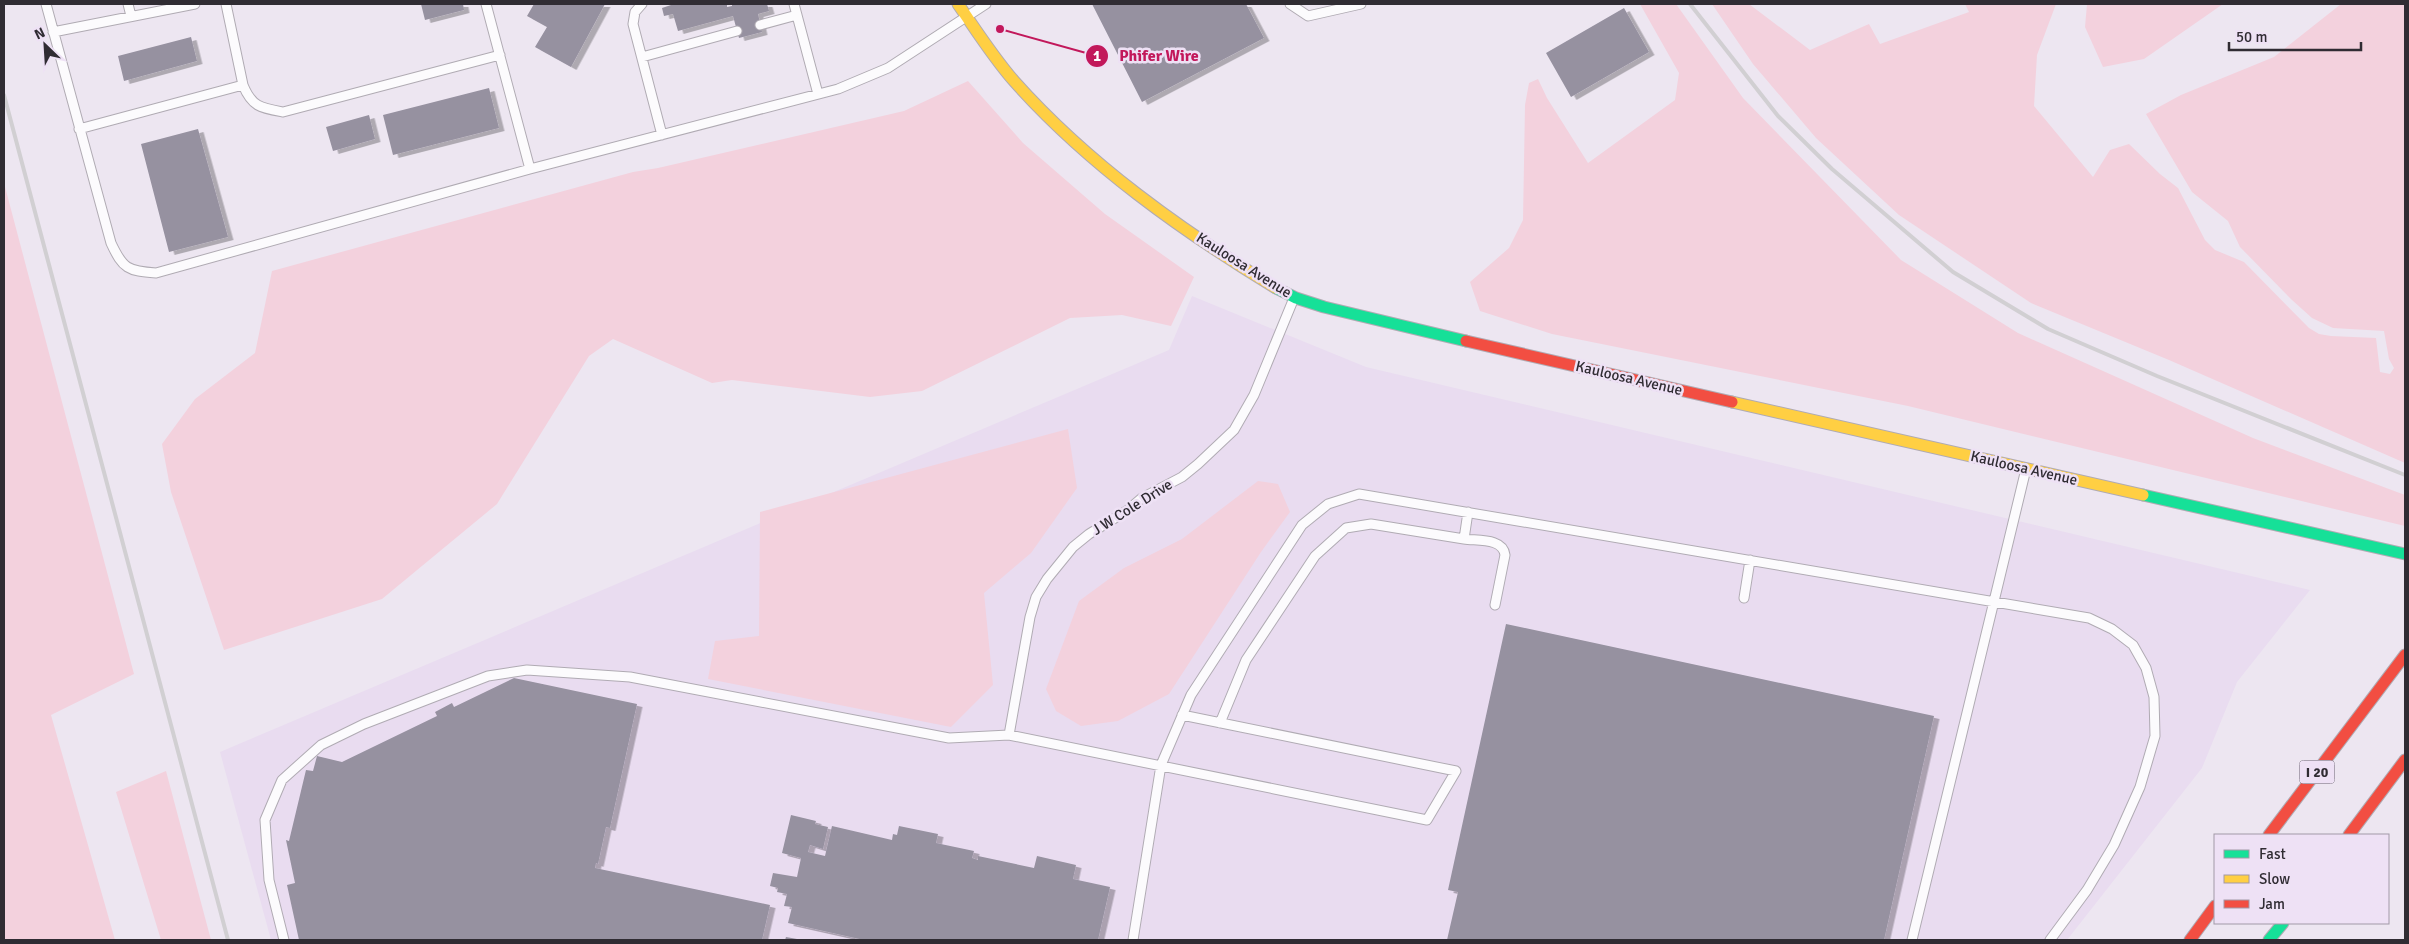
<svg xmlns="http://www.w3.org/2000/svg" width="2409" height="944" font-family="Signika,sans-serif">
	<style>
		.built { fill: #e9dcf0 }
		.green { fill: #f3d1dd }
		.building { fill: #9691a0; filter: url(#shadow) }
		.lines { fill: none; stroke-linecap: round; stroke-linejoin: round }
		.lane-casing { stroke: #b0abb3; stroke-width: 11 }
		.fast-casing { stroke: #b0abb3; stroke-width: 13 }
		.slow-casing { stroke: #b0abb3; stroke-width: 13 }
		.jam-casing { stroke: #b0abb3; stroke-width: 13 }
		.lane { stroke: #fcfbfd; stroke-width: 9 }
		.fast { stroke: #16e098; stroke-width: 11 }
		.slow { stroke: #ffcf43; stroke-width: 11 }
		.jam { stroke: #f24e42; stroke-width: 11 }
		.rail { stroke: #d1cfd2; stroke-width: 4 }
		.labels { text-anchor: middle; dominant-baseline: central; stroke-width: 5; stroke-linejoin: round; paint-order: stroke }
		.shield { fill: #eee1f5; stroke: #69626d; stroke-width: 1 }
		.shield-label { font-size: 14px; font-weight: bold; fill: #302c33 }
		.street-label { font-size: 15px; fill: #302c33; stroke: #eee1f5 }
		.leader { fill: none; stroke: #c2185b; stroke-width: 2 }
		.callout-dot { fill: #c2185b; stroke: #eee1f5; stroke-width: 2 }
		.mark-label { font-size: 15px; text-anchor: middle; font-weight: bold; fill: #fff }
		.callout-label { font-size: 16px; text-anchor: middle; font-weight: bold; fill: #c2185b; stroke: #eee1f5; stroke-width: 5; stroke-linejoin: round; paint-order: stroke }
	</style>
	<defs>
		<filter id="shadow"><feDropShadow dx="5.5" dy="3" stdDeviation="0" flood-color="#0004"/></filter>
	</defs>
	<rect width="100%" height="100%" fill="#ede6f1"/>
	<!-- built -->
	<path class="built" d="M1192 296 1366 367 2310 590 2237 682 2202 768 2067 940H271L220 752 1169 350Z"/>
	<!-- green -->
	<path class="green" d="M1640 4H1676L1743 98 1901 260 2018 333 2253 438 2405 495V526L1908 406 1552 334 1480 311 1470 282 1509 248 1523 220 1525 105 1529 83 1538 79 1547 98 1588 163 1675 100 1679 73Z
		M1712 4H1749L1810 50 1869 24 1880 44 1969 12 1965 4H2056L2037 55 2034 106 2093 177 2110 150 2129 144 2160 174 2178 188 2205 240 2215 250 2244 262 2309 328 2319 334 2331 336 2376 338 2380 372 2390 374 2394 368 2389 359 2384 331 2333 328 2312 318 2292 300 2240 247 2228 221 2192 192 2146 114 2181 95 2274 57 2341 4H2405V463L2169 360 2031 303 1899 215 1816 138 1753 64Z
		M2087 4H2223L2144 59 2103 67 2085 27Z
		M968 81 1023 143 1105 214 1194 277 1171 326 1122 315 1070 318 922 391 870 397 732 380 712 383 613 339 589 356 497 504 382 599 224 650 171 492 162 444 195 399 255 353 272 271 633 172 658 168 904 111Z
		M4 183 134 674 51 715 115 940H4Z
		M1068 429 1077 488 1031 553 984 593 993 685 951 727 708 679 715 641 759 636 760 512Z
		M1258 481 1278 484 1290 512 1261 552 1169 694 1118 721 1081 726 1056 711 1046 689 1079 601 1124 568 1182 539Z
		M166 771 211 940H161L116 792Z"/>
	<!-- building -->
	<path class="building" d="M421 4H463L464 10 425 20Z
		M534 4H605L571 67 535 47 547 27 527 16Z
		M674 4H727V7L732 6V4H767L769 11 758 14 762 32 739 38 733 16 678 31 673 14 664 16 662 8Z
		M1092 4H1246L1264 38 1142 102Z
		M1624 8 1649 52 1571 97 1546 53Z
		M191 37 197 61 124 81 118 56Z
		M489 88 499 128 393 155 383 115Z
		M369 115 375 139 333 151 326 127Z
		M198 129 228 237 169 252 141 144Z
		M1506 624 1934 716 1884 940H1447L1458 892 1448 890Z
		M514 678 637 704 610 828 606 827 598 864 596 863 595 868 770 905 762 940H299L287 885 295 883 286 840 289 841 306 770 313 771 317 756 342 762 437 716 435 712 452 703 454 707Z
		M791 815 816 821 815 824 828 827 823 849 810 845 808 852 825 856 832 826 892 840 893 834 897 835 899 826 938 834 936 843 974 851 972 858 978 860V856L1034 868 1037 856 1076 865 1073 879 1110 887 1098 940H864L788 923 792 907 784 906 787 894 777 892 778 888 770 886 773 873 797 877 801 858 782 853Z
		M786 937 797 939V940H785Z"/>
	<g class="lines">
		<!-- lane casing -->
		<g class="lane-casing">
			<path id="lane" d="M46 4 111 243C123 269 128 271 156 273L530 169 838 89 888 68 986 4
				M128 4 131 16
				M226 4 243 85C252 107 261 108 283 112L500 55
				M486 4 530 169
				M642 4 635 12 633 24 662 135
				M794 4 818 94
				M1290 4 1308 16 1361 4
				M760 25 797 15
				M53 32 195 4
				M642 57 737 31
				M79 129 243 85
				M1464 539C1478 541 1503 538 1505 555L1495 605
				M1744 598 1750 560
				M1220 723 1246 660 1315 556 1346 528 1371 524 1464 539 1468 512
				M1009 735 1030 617 1036 597 1047 579 1073 547 1089 534 1128 510 1142 498 1182 477 1198 464 1234 430 1254 395 1294 298
				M284 940 269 880 265 820 282 780 321 745 364 724 488 676 527 670 630 677 949 738 1009 735 1427 820 1456 771 1182 715
				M1133 940 1161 765 1191 695 1302 525 1328 504 1359 494 2089 618 2112 629 2133 645 2146 668 2154 697 2155 736 2140 787 2114 845 2087 890 2050 940
				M1912 940 2026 469"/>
		</g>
		<!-- fast casing -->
		<g class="fast-casing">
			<path id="fast" d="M1276 288 1296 298 1324 307 1466 341
				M2143 495 2405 554
				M2269 940 2283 923"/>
		</g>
		<!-- slow casing -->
		<g class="slow-casing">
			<path id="slow" d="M958 4C976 30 993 57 1014 81 1088 164 1182 231 1276 288
				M1732 402 2143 495"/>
		</g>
		<!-- jam casing -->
		<g class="jam-casing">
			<path id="jam" d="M1466 341 1732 402
				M2269 835 2405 655
				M2349 835 2405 760
				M2190 940 2215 906"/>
		</g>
		<!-- lane -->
		<use href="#lane" class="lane"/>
		<!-- fast -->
		<use href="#fast" class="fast"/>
		<!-- slow -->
		<use href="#slow" class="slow"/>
		<!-- jam -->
		<use href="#jam" class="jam"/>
		<!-- rail -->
		<path class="rail" d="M1690 4 1778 116 1832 169 1953 272 2048 329 2157 376 2405 475
			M4 95 228 940"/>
	</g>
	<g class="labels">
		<!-- shield labels -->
		<rect class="shield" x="2299.5" y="760.5" width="35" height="23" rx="4"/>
		<g class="shield-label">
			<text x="2317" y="772">I 20</text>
		</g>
		<!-- street labels -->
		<g class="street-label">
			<text transform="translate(1244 265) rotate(32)">Kauloosa Avenue</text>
			<text transform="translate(1629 378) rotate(13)">Kauloosa Avenue</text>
			<text transform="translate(2024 468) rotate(13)">Kauloosa Avenue</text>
			<text transform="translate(1132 507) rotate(-32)">J W Cole Drive</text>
		</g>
	</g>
	<!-- callouts -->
	<path class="leader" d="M1000 29L1097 56"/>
	<g class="callout-dot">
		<circle cx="1000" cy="29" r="5"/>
		<circle cx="1097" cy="56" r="12"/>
	</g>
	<g class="mark-label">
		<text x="1097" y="61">1</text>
	</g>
	<g class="callout-label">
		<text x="1159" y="61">Phifer Wire</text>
	</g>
	<!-- border -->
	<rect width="2409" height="944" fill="none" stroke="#302c33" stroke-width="10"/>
	<!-- legend -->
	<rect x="2214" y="834" width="175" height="90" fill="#eee1f5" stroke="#a299a7"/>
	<rect x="2224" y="850" width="25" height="8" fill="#16e098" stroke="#a299a7"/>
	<text x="2259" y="859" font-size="15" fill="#302c33">Fast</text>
	<rect x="2224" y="875" width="25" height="8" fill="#ffcf43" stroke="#a299a7"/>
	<text x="2259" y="884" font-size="15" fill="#302c33">Slow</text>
	<rect x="2224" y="900" width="25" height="8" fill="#f24e42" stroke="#a299a7"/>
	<text x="2259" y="909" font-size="15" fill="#302c33">Jam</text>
	<!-- north arrow -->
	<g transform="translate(45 45) rotate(335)" stroke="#eee1f5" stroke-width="4" paint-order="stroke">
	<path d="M0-4L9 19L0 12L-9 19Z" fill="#302c33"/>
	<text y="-8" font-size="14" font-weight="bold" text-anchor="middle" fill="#302c33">N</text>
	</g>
	<!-- scale -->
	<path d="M2229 42v8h132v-8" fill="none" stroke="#302c33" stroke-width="2.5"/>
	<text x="2236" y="42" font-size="15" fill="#302c33" stroke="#eee1f5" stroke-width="4" paint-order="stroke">50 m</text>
</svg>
